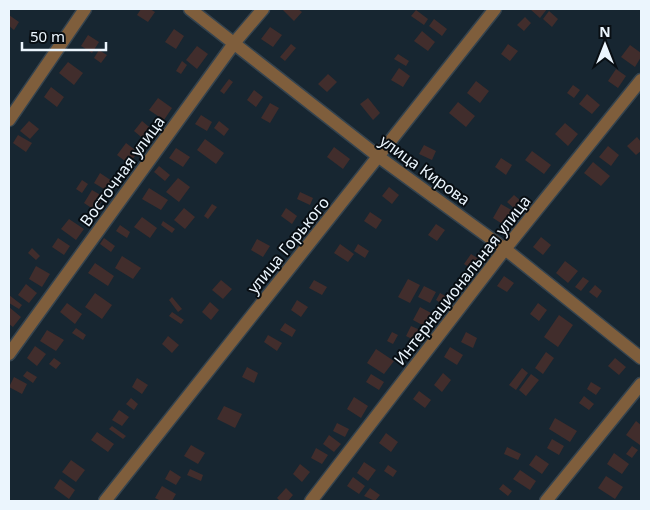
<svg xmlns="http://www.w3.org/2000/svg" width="650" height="510" font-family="'Noto Sans',sans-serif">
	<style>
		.building { fill: #412d2c }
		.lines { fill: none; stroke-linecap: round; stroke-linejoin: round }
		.minor-casing { stroke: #35434e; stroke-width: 15 }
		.minor { stroke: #7f5e3c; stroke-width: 12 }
		.labels { text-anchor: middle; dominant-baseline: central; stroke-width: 4; stroke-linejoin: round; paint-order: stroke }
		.street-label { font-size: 16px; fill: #ebf5fd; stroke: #080e13 }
	</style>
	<rect width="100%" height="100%" fill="#172631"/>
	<!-- building -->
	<path class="building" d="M141 9H150L155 12 148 22 137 15Z
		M282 9H298L302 12 294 21Z
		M530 9H547L540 18Z
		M416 10 428 19 424 25 411 16Z
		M549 11 558 19 552 27 543 19Z
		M9 15 19 22 14 30 9 26Z
		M525 17 531 23 524 31 517 25Z
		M434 19 447 29 442 36 429 26Z
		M270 27 282 35 273 47 261 39Z
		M174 29 184 36 176 49 165 42Z
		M422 31 435 42 428 51 414 41Z
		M88 35 99 42 92 53 81 46Z
		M291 44 296 48 285 61 280 57Z
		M508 44 518 51 510 61 501 54Z
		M630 45 641 53V57L635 67 621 57Z
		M197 46 208 54 197 69 186 60Z
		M99 50 107 55 101 63 94 58Z
		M398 54 409 61 406 66 394 59Z
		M182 61 187 65 181 74 176 71Z
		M68 62 83 73 74 85 59 73Z
		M399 68 410 76 403 87 391 80Z
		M616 69 626 76 618 88 608 81Z
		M328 74 337 82 327 92 318 84Z
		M229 79 233 82 224 94 220 91Z
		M476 81 489 91 480 103 467 93Z
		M573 85 580 90 574 98 567 93Z
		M51 87 64 97 57 107 44 97Z
		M254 90 263 97 256 107 247 100Z
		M587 94 600 105 592 114 579 104Z
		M158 98 172 108 164 120 149 110Z
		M368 98 380 113 373 120 360 104Z
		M458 102 475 116 466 127 449 113Z
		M270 103 279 108 270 123 261 118Z
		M201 115 212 122 207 131 195 124Z
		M29 121 39 129 30 139 20 131Z
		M142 121 154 131 146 141 134 131Z
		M219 121 229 129 224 136 214 128Z
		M565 123 578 134 568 146 555 134Z
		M18 135 32 143 26 152 13 143Z
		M637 137 641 142V151L636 155 627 146Z
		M205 139 224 153 216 164 197 150Z
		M126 143 138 152 129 164 117 155Z
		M424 145 436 151 432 160 419 154Z
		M608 146 619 155 611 166 599 157Z
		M334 147 350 159 343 169 327 157Z
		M176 148 190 157 183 167 169 158Z
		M532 151 551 165 544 174 525 160Z
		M501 158 512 165 506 175 495 167Z
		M593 162 610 176 601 186 584 173Z
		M159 166 170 175 165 181 154 172Z
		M100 173 115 183 109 192 94 183Z
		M178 178 190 187 179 202 166 192Z
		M82 180 88 184 82 193 76 189Z
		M389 187 399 195 392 204 382 196Z
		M149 188 168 200 161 210 142 199Z
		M92 190 104 197 96 211 84 203Z
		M300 192 313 198 310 205 297 199Z
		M514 195 521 201 515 209 507 202Z
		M212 204 217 207 208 219 204 216Z
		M501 204 513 211 504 225 493 218Z
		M184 208 195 217 185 229 174 220Z
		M286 208 297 216 292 224 281 216Z
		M370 212 382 220 376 229 364 221Z
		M142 217 157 228 150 238 134 227Z
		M69 219 84 229 76 240 61 229Z
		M163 221 175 229 172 233 161 225Z
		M436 224 445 230 437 241 428 235Z
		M120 225 130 232 127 238 116 231Z
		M541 237 551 245 543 255 533 247Z
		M58 238 70 246 64 255 52 247Z
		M104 238 115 246 111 252 100 244Z
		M257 239 270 246 263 257 251 250Z
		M340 244 354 254 348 262 334 253Z
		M358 244 369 251 365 258 354 251Z
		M32 248 40 256 36 260 28 253Z
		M471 254 479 259 472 269 464 264Z
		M122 256 141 268 133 279 115 268Z
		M565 261 578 271 568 283 556 273Z
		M95 263 114 276 108 286 88 273Z
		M36 266 50 274 42 287 29 279Z
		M504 276 514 283 507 292 497 286Z
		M583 277 589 281 581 291 575 287Z
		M408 279 420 285 410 303 398 297Z
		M221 280 232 289 223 299 212 290Z
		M314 280 327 287 322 295 309 288Z
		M26 284 37 293 29 303 18 295Z
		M595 285 602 291 597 298 589 292Z
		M424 286 436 292 430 303 418 297Z
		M95 293 112 305 102 319 85 307Z
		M440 293 451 299 447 307 436 300Z
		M9 295 22 305 19 309 9 303Z
		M172 297 182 309 178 312 169 300Z
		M297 300 308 307 301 317 291 310Z
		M210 302 219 310 211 320 202 312Z
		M67 303 82 314 75 324 60 312Z
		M538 303 547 310 539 321 530 314Z
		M9 307 21 317 13 327 9 324Z
		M420 307 433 314 426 327 413 320Z
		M172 312 184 320 181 324 169 316Z
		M559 315 573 325 558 347 544 337Z
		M285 323 296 330 292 337 280 330Z
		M411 326 425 332 420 343 406 336Z
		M76 328 86 335 83 340 72 333Z
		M47 330 64 340 56 351 40 341Z
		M392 332 398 335 393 344 387 341Z
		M466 332 477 338 473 348 461 342Z
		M268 335 282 343 277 351 264 342Z
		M168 336 179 345 172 353 162 344Z
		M35 346 46 354 37 366 27 358Z
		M450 347 463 355 457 365 444 357Z
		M376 349 394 361 384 374 367 363Z
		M546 352 554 358 543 374 535 368Z
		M54 358 61 363 56 369 49 364Z
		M615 358 626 367 619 375 608 366Z
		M247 367 258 373 254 383 242 377Z
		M522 368 528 373 516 390 509 385Z
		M27 371 37 377 33 383 23 376Z
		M443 373 451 380 442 392 434 385Z
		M371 374 384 382 379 390 366 382Z
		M531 374 539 380 526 396 519 390Z
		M14 377 27 384 22 394 9 387Z
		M137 378 148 385 142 394 132 387Z
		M591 382 601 388 596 395 587 389Z
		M419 391 431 400 425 408 413 399Z
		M584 396 594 404 589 410 579 403Z
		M354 397 368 406 361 418 347 409Z
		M131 398 138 404 134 410 126 404Z
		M224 406 242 414 235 428 217 419Z
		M119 410 129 417 122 426 112 420Z
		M555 418 577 431 570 442 549 429Z
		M636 421 641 425 640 445 626 435Z
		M337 423 349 429 345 437 333 431Z
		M112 426 126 436 123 439 109 429Z
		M97 432 114 444 108 452 91 440Z
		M386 433 398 442 391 452 379 443Z
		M329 435 341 444 334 452 323 444Z
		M552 439 564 446 559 455 547 448Z
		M191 445 205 453 198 464 184 456Z
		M632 446 638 450 632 458 626 454Z
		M507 447 521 454 518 460 504 454Z
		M316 448 328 455 322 464 311 458Z
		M614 453 629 464 622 474 607 464Z
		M536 455 549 464 542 474 529 465Z
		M71 460 85 470 76 482 62 472Z
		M364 462 376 470 368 481 357 473Z
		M300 464 310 472 302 482 293 474Z
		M388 465 397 471 393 477 384 471Z
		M190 469 203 475 201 481 187 475Z
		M170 470 181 477 176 485 165 479Z
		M520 470 536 481 530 490 513 479Z
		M606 476 623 487 615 499 598 488Z
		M353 477 365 486 359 494 347 486Z
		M60 479 75 490 69 499 54 488Z
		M503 484 512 491 508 496 499 489Z
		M162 486 176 494 172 501H161L155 498Z
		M286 488 293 495 288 501H280L277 498Z
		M370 488 380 495 375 501 364 496Z"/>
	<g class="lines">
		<!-- minor casing -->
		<g class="minor-casing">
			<path id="minor" d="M190 9 379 157 505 249 641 358
				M9 120 85 9
				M9 354 235 42 263 9
				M105 501 495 9
				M311 501 505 249 641 80
				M546 501 641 384"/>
		</g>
		<!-- minor -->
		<use href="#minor" class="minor"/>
	</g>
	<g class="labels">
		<!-- street labels -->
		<g class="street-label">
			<text transform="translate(425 170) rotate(36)">улица Кирова</text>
			<text transform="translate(122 171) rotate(-54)">Восточная улица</text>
			<text transform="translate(288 245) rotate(-51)">улица Горького</text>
			<text transform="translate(462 280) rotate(-52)">Интернациональная улица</text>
		</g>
	</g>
	<!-- border -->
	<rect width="650" height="510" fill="none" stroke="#ebf5fd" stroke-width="20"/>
	<!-- north arrow -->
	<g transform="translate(605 45)" stroke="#080e13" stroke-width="4" paint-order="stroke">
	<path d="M0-4L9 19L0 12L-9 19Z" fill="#ebf5fd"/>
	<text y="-8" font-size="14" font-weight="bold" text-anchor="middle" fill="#ebf5fd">N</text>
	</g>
	<!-- scale -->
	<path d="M22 42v8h84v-8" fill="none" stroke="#ebf5fd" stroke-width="2.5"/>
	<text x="30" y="42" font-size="15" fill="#ebf5fd" stroke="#080e13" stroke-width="4" paint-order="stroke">50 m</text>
</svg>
